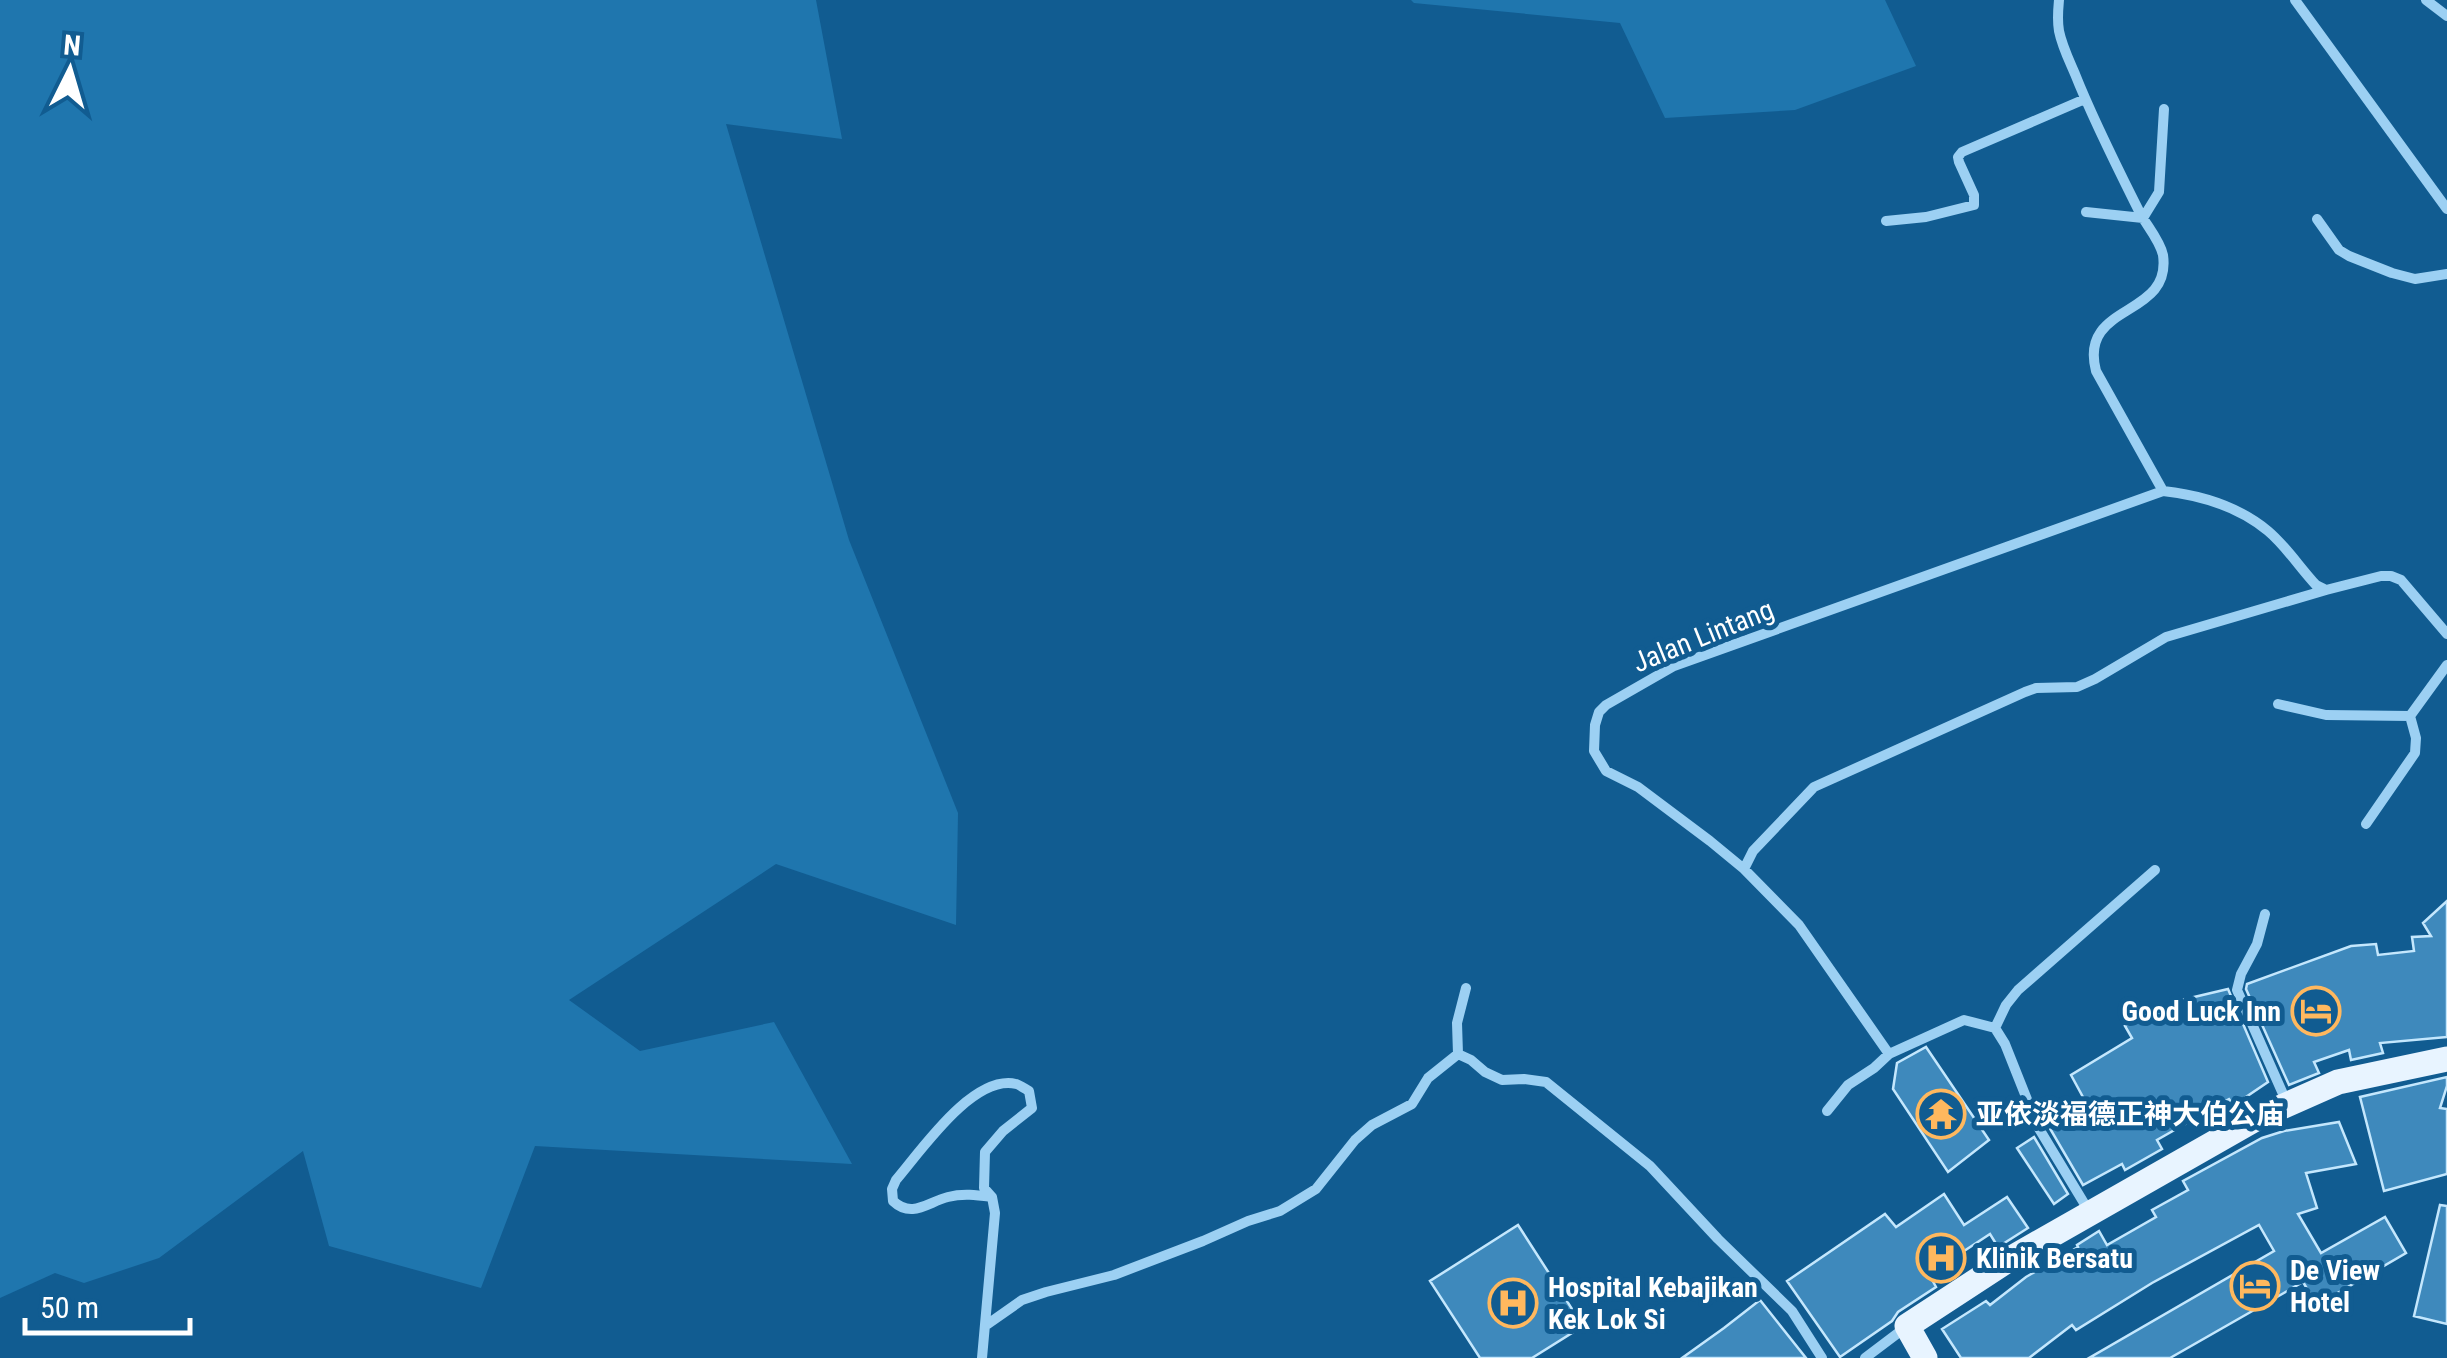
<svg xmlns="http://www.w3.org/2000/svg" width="2447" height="1358" font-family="'Roboto Condensed','Noto Sans SC',sans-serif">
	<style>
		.green { fill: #1f76ae }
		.building { fill: #3e89bc; stroke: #c4e7fd; stroke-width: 2.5 }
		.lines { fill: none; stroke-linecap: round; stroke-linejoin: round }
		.street { stroke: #9cd0f3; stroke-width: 10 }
		.primary { stroke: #e8f4ff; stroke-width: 25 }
		.labels { text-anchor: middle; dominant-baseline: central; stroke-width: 10; stroke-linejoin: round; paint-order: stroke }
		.street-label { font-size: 28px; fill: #fff; stroke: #115c91 }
		.poi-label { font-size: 28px; font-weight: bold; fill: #fff; stroke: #115c91; text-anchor: start }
	</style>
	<rect width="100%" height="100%" fill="#115c91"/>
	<!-- green -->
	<path class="green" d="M0 0H816L842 139 726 124 849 540 958 813 956 925 776 864 569 1000 640 1051 774 1022 852 1164 535 1146 481 1288 329 1246 303 1151 159 1258 84 1283 55 1273 0 1298Z
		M1411 0H1885L1916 66 1795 110 1665 118 1620 23 1414 3Z"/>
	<!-- building -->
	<path class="building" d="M2447 901V1037L2380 1043 2383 1053 2351 1060 2349 1050 2314 1062 2319 1073 2289 1085 2246 989 2247 984 2351 946 2376 944 2378 955 2414 951 2412 937 2431 936 2423 923Z
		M2228 989 2268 1082 2234 1105 2229 1099 2157 1140 2162 1149 2125 1170 2122 1164 2083 1185 2045 1120 2084 1099 2071 1075 2132 1038 2125 1026 2173 1002Z
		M1926 1047 1989 1140 1948 1172 1893 1089 1897 1063Z
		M2447 1077V1086L2440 1108 2447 1109V1174L2384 1191 2360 1097Z
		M2339 1122 2356 1164 2306 1173 2317 1208 2298 1214 2321 1253 2385 1217 2406 1253 2317 1305 2303 1282 2170 1358H2089L2274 1251 2259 1225 2152 1283 2076 1330 2072 1325 2029 1358H1961L1942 1329 1986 1301 1990 1305 2026 1277 2078 1247 2077 1245 2099 1231 2107 1245 2156 1217 2152 1210 2188 1190 2183 1181 2262 1138 2284 1131Z
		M2034 1137 2068 1194 2054 1204 2017 1148Z
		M1944 1194 1964 1225 2007 1197 2028 1228 1998 1247 1990 1234 1929 1274 1936 1287 1898 1312 1892 1321 1840 1357 1787 1281 1885 1214 1896 1227Z
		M2440 1205 2447 1206V1324L2414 1316Z
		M1518 1225 1583 1326 1532 1358H1480L1430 1281Z
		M1760 1300 1806 1358H1682L1724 1328Z"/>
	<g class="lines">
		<!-- street -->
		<path class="street" d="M2059 0C2058 11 2057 20 2059 31 2062 46 2069 60 2075 74 2094 122 2118 169 2141 215 2148 227 2160 241 2163 255 2172 319 2078 302 2096 371L2163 491
			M2295 0 2447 209
			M2426 0 2447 16
			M2086 212 2143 218 2159 192 2164 109
			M2317 219 2339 250 2349 256 2392 273 2415 279 2447 274
			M1886 221 1926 217 1974 205V195L1959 162 1958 157 1962 152 2085 99
			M2278 704 2326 715 2410 716
			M2366 824 2415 753 2416 738 2410 716 2447 665
			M1744 869 1753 851 1814 787 2025 692 2036 688 2077 687 2095 679 2166 637 2326 590 2381 576H2391L2401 580 2447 634
			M2265 914 2257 944 2241 974 2237 990 2287 1103
			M1466 988 1457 1023 1458 1054 1471 1060 1485 1072 1502 1080 1524 1079 1546 1082 1650 1166 1718 1239 1792 1311 1822 1358
			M1995 1028 2006 1005 2018 990 2155 870
			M1889 1054 1799 925 1744 869 1710 841 1638 787 1606 771 1594 751 1595 725 1599 712 1606 705 1674 666 2163 491C2200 495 2238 506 2268 531 2286 546 2300 568 2316 585L2326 590
			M1827 1111 1848 1085 1874 1068 1889 1054 1964 1020 1995 1028 2005 1044 2038 1127 2090 1213
			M985 1326 1022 1300 1046 1292 1114 1275 1203 1241 1248 1221 1280 1211 1316 1189 1355 1140 1372 1125 1412 1104 1428 1078 1458 1054
			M982 1358 995 1213 992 1197 984 1188 985 1152 1003 1131 1032 1108 1029 1091C1027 1090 1018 1084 1016 1084 973 1074 921 1151 896 1180L892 1189 893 1201C912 1219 928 1202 948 1197 963 1193 977 1195 992 1197
			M1865 1358 1906 1327"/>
		<!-- primary -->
		<path class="primary" d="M1925 1358 1907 1326 2008 1260 2261 1116 2338 1082 2447 1059"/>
	</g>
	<!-- icons -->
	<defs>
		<g id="hotel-ring" transform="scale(2.5)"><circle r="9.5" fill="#115c91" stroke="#ffb85e" stroke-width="1.5"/><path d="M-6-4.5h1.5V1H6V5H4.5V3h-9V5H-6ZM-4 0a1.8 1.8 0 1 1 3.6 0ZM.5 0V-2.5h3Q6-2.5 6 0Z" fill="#ffb85e"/></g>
		<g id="temple-ring" transform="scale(2.5)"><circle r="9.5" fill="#115c91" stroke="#ffb85e" stroke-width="1.5"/><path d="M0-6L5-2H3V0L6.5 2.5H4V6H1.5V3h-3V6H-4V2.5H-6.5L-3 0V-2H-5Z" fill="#ffb85e"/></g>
		<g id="hospital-ring" transform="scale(2.5)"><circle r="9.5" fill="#115c91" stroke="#ffb85e" stroke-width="1.5"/><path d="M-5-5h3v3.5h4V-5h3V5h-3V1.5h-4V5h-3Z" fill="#ffb85e"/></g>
	</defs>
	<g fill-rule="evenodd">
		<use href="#hotel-ring" x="2316" y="1011"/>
		<use href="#temple-ring" x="1941" y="1114"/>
		<use href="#hospital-ring" x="1941" y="1258"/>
		<use href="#hotel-ring" x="2255" y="1286"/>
		<use href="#hospital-ring" x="1513" y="1303"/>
	</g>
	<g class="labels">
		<!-- street labels -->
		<g class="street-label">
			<text transform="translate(1703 636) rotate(-22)">Jalan Lintang</text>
		</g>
		<!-- poi labels -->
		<g class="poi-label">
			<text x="2281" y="1011" text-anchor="end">Good Luck Inn</text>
			<text x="1976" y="1114">亚依淡福德正神大伯公庙</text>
			<text x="1976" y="1258">Klinik Bersatu</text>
			<text x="2290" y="1270">De View<tspan x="2290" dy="32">Hotel</tspan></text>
			<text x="1548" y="1287">Hospital Kebajikan<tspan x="1548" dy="32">Kek Lok Si</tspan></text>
		</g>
	</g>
	<!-- north arrow -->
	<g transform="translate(70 70) rotate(5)" stroke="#115c91" stroke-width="8" paint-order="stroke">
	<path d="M0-8L18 38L0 25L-18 38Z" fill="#ffffff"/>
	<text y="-15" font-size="28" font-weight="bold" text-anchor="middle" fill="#ffffff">N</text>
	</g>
	<!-- scale -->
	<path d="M25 1318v15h165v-15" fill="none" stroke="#ffffff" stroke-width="5"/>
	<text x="40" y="1318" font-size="30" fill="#ffffff" stroke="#115c91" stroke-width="8" paint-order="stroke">50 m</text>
</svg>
